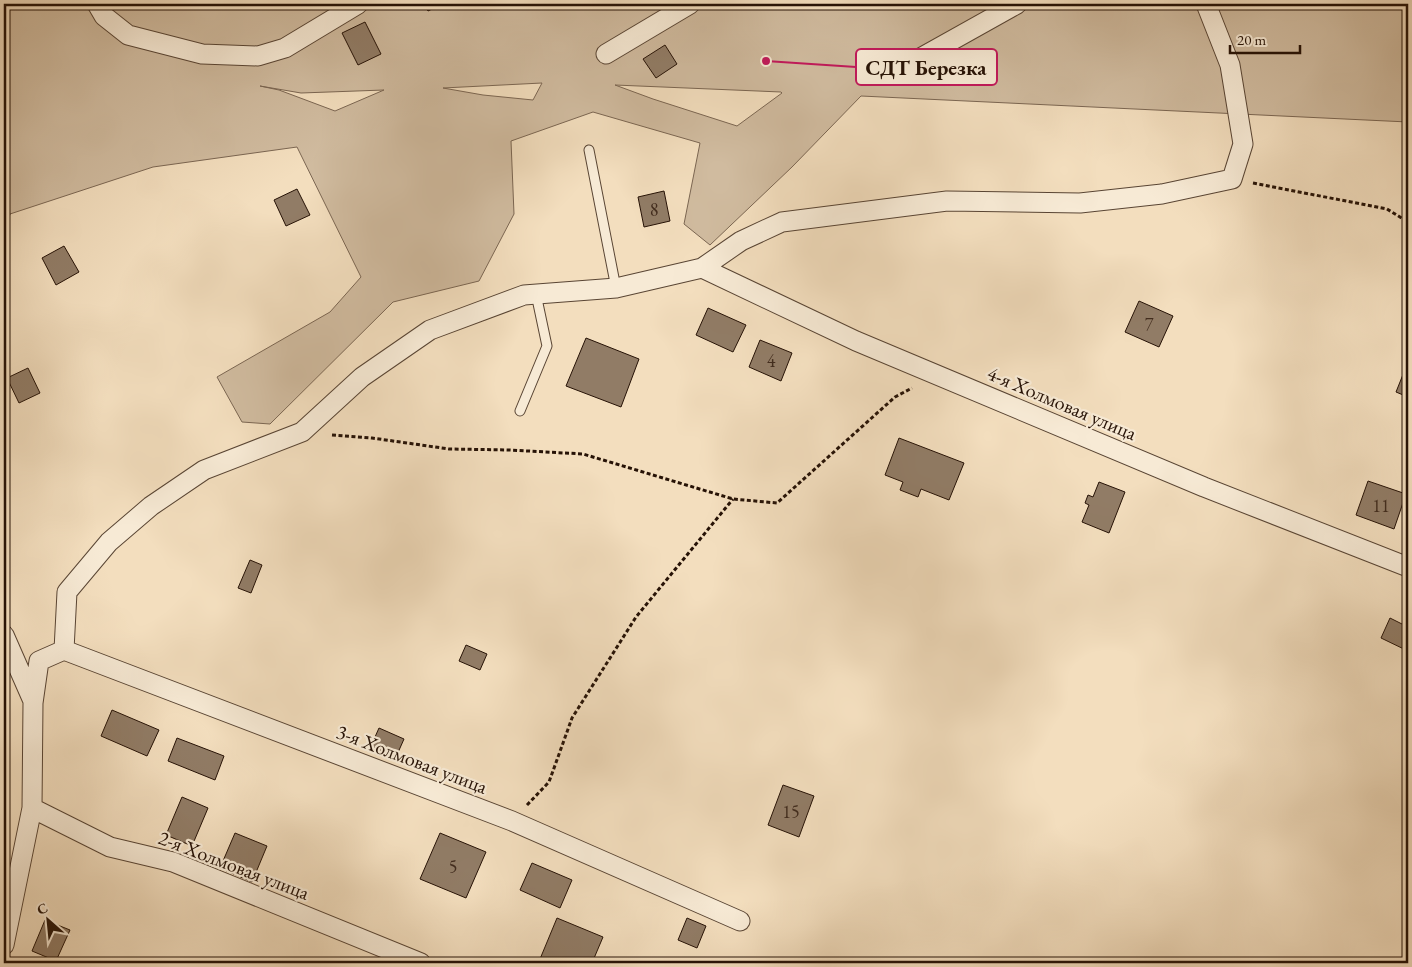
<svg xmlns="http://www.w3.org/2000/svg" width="1412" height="967" font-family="'EB Garamond',serif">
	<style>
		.green { fill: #d0bb9f; stroke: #7b6652; fill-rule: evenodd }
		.building { fill: #917c66; stroke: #261206 }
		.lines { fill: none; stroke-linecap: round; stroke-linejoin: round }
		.service-casing { stroke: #594534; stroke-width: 11 }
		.minor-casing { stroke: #594534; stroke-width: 21 }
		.path { stroke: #261206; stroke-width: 3; stroke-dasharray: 4 2.5; stroke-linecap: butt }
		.service { stroke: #f7ead5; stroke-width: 9 }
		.minor { stroke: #f7ead5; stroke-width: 19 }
		.labels { text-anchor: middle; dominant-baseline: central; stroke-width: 4.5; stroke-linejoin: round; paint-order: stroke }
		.number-label { font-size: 18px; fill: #412c1e }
		.street-label { font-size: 20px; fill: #261206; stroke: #f7ead5 }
		.leader { fill: none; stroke: #c2185b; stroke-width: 2 }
		.callout-dot { fill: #c2185b; stroke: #f7ead5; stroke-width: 2 }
		.callout { fill: #f7ead5; stroke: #c2185b; stroke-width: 2 }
		.callout-label { font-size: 21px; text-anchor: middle; font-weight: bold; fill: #261206 }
	</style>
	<rect width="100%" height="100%" fill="#f3debe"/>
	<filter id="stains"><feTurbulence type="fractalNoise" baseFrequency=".004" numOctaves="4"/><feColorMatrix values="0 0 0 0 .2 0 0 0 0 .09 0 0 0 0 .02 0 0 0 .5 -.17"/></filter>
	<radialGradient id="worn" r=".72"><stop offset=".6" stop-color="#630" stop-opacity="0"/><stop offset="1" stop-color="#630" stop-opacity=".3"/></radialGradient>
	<!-- green -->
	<path class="green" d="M4 4H1408V122L861 96 792 167 710 245 684 224 700 143 593 112 511 141 514 214 479 281 393 302 270 424 242 422 217 377 330 312 361 277 297 147 153 167 10 214 4 235ZM542 83 533 100 483 95 443 88ZM615 85 781 92 782 93 737 126 653 99ZM260 86 301 93 384 90 335 111 279 90Z"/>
	<!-- building -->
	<path class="building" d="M424 4H442L428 11Z
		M365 22 381 54 358 65 342 33Z
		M665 45 677 64 656 78 643 59Z
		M297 189 310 215 286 226 274 200Z
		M664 191 670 221 644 227 638 197Z
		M64 246 79 272 56 285 42 258Z
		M1139 301 1173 316 1159 347 1125 332Z
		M708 308 746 325 733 352 696 335Z
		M586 338 639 359 621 407 566 386Z
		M760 340 792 353 781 381 749 367Z
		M1408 362V397L1396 392Z
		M28 368 40 393 19 403 7 378Z
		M899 438 964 463 949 500 921 489 918 497 900 490 903 482 885 475Z
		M1368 481 1406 494 1394 529 1356 515Z
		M1099 482 1125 492 1109 533 1082 522 1089 505 1085 503 1088 495 1093 497Z
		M250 560 262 565 251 593 238 588Z
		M1390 618 1408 627V651L1381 638Z
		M466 645 487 654 480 670 459 661Z
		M112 710 159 730 147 756 101 736Z
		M379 728 404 739 396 757 371 746Z
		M177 738 224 756 215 780 168 761Z
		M783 785 814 796 799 837 768 825Z
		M182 797 208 808 192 846 166 835Z
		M235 833 267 846 252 882 220 868Z
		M440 833 486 852 466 898 420 879Z
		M532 863 572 880 560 908 520 890Z
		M557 918 603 937 592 963H551L540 959Z
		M687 918 706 926 697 948 678 940Z
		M45 920 70 930 56 961 32 951Z"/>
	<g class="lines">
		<!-- service casing -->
		<g class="service-casing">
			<path id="service" d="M589 150 616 288
				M520 411 547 346 536 294"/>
		</g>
		<!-- minor casing -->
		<g class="minor-casing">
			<path id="minor" d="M97 4 104 16 128 35 202 54 258 56 285 48 358 4
				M606 54 690 4
				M915 61 1017 4
				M702 268 856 341 1204 487 1408 567
				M4 635 33 701
				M64 650 67 592 109 542 151 506 204 470 302 432 362 377 430 330 524 295 616 288 702 268 741 241 782 222 947 201 1080 203 1162 194 1232 179 1243 144 1230 65 1206 4
				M64 650 512 821 740 921
				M32 808 110 847 173 862 421 963
				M4 945 32 808 33 703 39 661 64 650"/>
		</g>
		<!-- path -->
		<path class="path" d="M1253 183 1387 209 1408 222
			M332 435 372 438 449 449 510 450 583 454 733 499 777 503 895 397 912 388
			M527 805 549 782 572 718 636 617 733 499"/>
		<!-- service -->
		<use href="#service" class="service"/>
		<!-- minor -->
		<use href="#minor" class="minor"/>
	</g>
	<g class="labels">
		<!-- number labels -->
		<g class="number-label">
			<text x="654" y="209">8</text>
			<text x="1149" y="324">7</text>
			<text x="771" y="360">4</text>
			<text x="1381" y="505">11</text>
			<text x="791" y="811">15</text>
			<text x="453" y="866">5</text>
		</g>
		<!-- street labels -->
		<g class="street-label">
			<text transform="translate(1062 403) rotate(23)">4-я Холмовая улица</text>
			<text transform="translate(412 759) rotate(21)">3-я Холмовая улица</text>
			<text transform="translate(234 865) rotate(21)">2-я Холмовая улица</text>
		</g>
	</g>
	<!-- callouts -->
	<path class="leader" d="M766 61L856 67"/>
	<circle class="callout-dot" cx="766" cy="61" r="5"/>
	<rect class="callout" x="856" y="49" width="141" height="36" rx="5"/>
	<g class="callout-label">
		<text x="926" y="75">СДТ Березка</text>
	</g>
	<!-- margin -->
	<rect width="1412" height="967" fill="none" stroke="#f3debe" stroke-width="20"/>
	<rect x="5" y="5" width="1402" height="957" fill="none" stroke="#261206" stroke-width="2.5"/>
	<rect x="10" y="10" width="1392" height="947" fill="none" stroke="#261206"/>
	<!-- north arrow -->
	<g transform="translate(48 920) rotate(333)" stroke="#f7ead5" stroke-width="4" paint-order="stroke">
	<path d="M0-4L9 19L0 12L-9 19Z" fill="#261206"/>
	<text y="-8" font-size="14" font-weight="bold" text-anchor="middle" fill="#261206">С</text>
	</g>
	<!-- scale -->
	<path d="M1230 45v8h70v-8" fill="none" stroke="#261206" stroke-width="2.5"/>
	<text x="1237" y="45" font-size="15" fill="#261206" stroke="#f7ead5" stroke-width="4" paint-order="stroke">20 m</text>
	<rect width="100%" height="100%" filter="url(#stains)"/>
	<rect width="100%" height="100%" fill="url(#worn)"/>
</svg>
